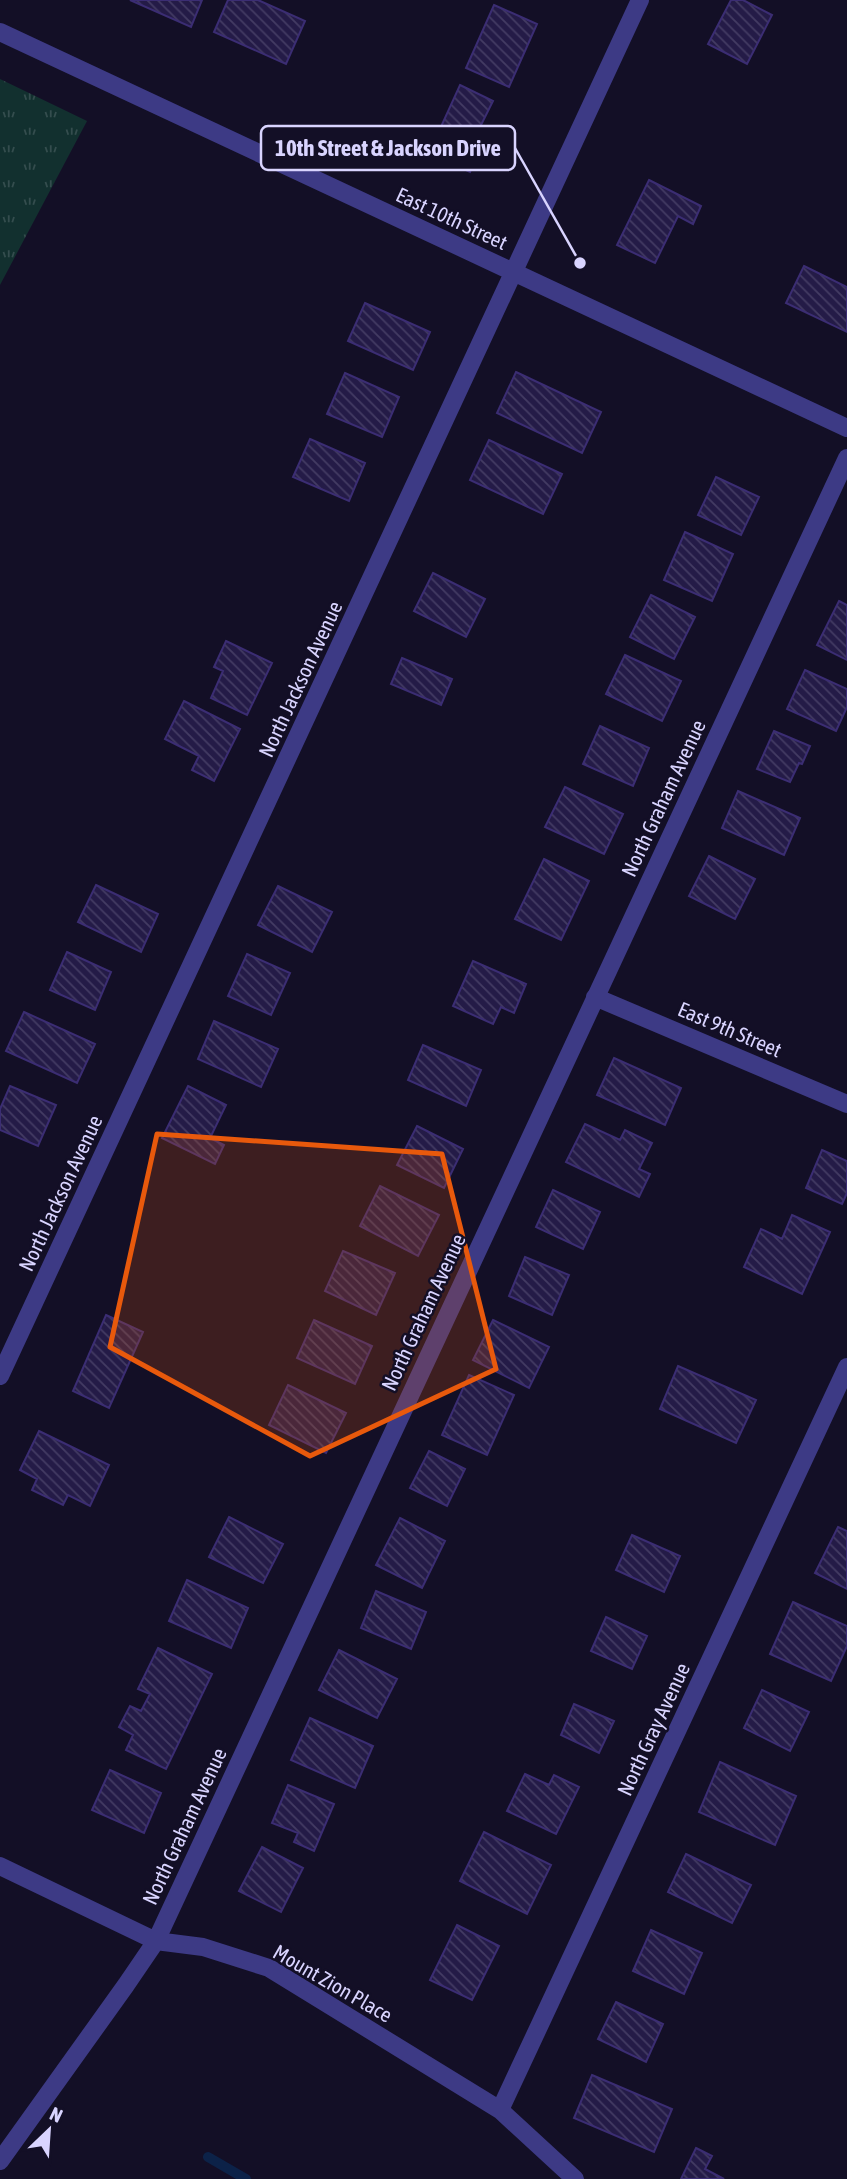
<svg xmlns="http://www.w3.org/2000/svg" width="847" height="2179" font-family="'Asap Condensed',sans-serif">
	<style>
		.park { fill: url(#park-tufts) }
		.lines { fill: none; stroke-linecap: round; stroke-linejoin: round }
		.stream { stroke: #0c2248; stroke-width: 10 }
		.building { fill: url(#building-back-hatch); stroke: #3b2d73; stroke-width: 2 }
		.minor { stroke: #3d3a85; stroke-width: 18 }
		.marked { fill: #e8590c; fill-opacity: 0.2; stroke: #e8590c; stroke-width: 5; stroke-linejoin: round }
		.labels { text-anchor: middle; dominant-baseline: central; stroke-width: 5; stroke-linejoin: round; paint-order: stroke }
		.street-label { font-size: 21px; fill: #d9d4ff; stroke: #130f26 }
		.leader { fill: none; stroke: #d9d4ff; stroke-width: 2.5 }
		.callout-dot { fill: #d9d4ff; stroke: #130f26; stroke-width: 2.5 }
		.callout { fill: #130f26; stroke: #d9d4ff; stroke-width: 2.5 }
		.callout-label { font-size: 23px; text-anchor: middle; font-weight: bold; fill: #d9d4ff }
	</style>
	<defs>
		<pattern id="park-tufts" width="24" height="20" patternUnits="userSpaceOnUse" patternTransform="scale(1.75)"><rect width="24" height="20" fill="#12302f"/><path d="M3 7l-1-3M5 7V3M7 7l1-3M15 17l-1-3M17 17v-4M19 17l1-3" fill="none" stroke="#344d4e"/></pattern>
		<pattern id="building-back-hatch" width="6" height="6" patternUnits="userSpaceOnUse" patternTransform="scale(1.75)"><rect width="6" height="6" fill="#241b47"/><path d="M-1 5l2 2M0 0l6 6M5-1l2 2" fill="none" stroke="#433b63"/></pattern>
	</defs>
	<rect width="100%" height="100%" fill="#130f26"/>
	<!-- park -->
	<path class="park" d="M0 79 87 121 0 285Z"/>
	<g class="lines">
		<!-- stream -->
		<path class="stream" d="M208 2157 246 2179"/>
	</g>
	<!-- building -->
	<path class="building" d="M130 0H202L191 27Z
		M228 0H258L305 21 286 64 214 32Z
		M731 0H743L772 15 747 64 708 44Z
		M494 5 537 24 509 87 466 68Z
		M460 85 493 101 475 137 484 141 470 172 429 153Z
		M649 180 701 206 693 224 678 216 655 263 617 245Z
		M804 266 847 287V332L786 303Z
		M365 303 430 332 413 370 348 341Z
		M516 372 601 412 582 453 497 413Z
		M345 373 399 397 382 437 327 414Z
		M310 439 365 463 349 501 293 477Z
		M489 440 562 474 543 514 470 480Z
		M716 477 759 497 741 535 698 515Z
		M685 532 733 554 712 601 664 580Z
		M433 573 485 599 466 637 414 611Z
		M651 595 695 617 674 659 630 637Z
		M839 601 847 605V660L817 645Z
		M226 641 272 663 247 715 211 698 223 671 214 667Z
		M625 655 681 681 662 721 606 694Z
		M402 658 452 679 441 705 391 684Z
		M805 670 847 689V707L836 731 787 709Z
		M184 701 240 729 214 781 192 770 199 756 165 739Z
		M600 726 649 748 633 786 583 764Z
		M774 731 810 746 802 764 799 763 790 782 757 769Z
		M565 787 623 814 604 854 545 827Z
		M738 791 800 818 784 855 722 828Z
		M709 856 755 879 735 919 689 896Z
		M544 859 589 881 561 940 515 919Z
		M96 885 158 914 141 952 78 922Z
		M278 886 332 912 312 952 258 925Z
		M67 952 111 972 95 1010 50 990Z
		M247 954 290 973 271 1015 228 996Z
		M473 961 526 984 514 1013 501 1007 493 1024 453 1006Z
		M24 1012 95 1044 77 1083 6 1051Z
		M214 1021 278 1049 261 1087 198 1059Z
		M423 1045 481 1070 466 1106 408 1080Z
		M614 1058 681 1088 665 1125 597 1095Z
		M10 1086 56 1105 38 1146 0 1130V1109Z
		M188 1086 226 1105 210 1138 224 1145 215 1164 162 1138Z
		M585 1124 620 1140 625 1130 652 1143 639 1169 650 1174 639 1197 566 1162Z
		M417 1126 463 1149 444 1188 397 1165Z
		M822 1150 847 1161V1193L842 1204 806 1188Z
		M380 1186 439 1215 418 1256 360 1226Z
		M553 1190 600 1212 583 1249 536 1227Z
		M792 1215 830 1232 802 1294 744 1267 761 1229 782 1239Z
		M343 1251 395 1273 376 1315 325 1291Z
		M525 1257 569 1275 552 1315 509 1296Z
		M106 1315 143 1332 109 1408 73 1391Z
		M314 1320 372 1346 355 1384 297 1358Z
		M493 1320 549 1347 529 1388 473 1360Z
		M678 1366 756 1400 736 1443 660 1409Z
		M469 1375 514 1395 487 1455 442 1435Z
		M288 1385 346 1413 326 1453 269 1425Z
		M39 1431 109 1465 90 1506 68 1495 63 1505 32 1490 37 1479 20 1470Z
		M429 1451 465 1469 447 1506 410 1488Z
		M229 1517 283 1544 263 1583 209 1557Z
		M400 1518 445 1541 422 1588 376 1565Z
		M838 1527 847 1531V1589L815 1573Z
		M632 1535 680 1556 664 1592 616 1570Z
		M187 1580 248 1608 231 1648 169 1621Z
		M376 1591 426 1612 411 1649 361 1628Z
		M793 1602 847 1626V1646L831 1681 770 1654Z
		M606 1617 647 1636 632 1669 591 1651Z
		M158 1648 212 1674 166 1769 126 1750 133 1735 119 1727 130 1706 141 1711 150 1694 138 1689Z
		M339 1650 397 1679 377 1718 319 1690Z
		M762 1690 809 1712 790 1751 744 1728Z
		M574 1704 614 1721 599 1753 561 1735Z
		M310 1718 373 1746 355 1788 291 1760Z
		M720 1762 796 1796 775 1845 699 1812Z
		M110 1770 161 1793 144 1833 92 1810Z
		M525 1774 549 1785 554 1775 579 1787 556 1834 507 1811Z
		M288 1785 334 1804 314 1851 294 1842 298 1833 272 1823Z
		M484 1832 551 1865 527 1914 460 1881Z
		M262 1847 303 1868 281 1912 239 1891Z
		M686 1854 751 1885 732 1923 668 1892Z
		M457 1925 499 1946 472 2000 430 1980Z
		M651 1930 702 1953 684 1994 633 1971Z
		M616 2002 663 2024 646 2062 598 2039Z
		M592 2075 672 2109 654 2152 574 2118Z
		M696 2148 712 2156 705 2169 724 2179H681Z"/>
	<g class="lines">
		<!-- minor -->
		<path class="minor" d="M0 32 847 428
			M595 997 847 1104
			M0 1376 640 0
			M0 1866 156 1941 203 1947 269 1968 500 2110 575 2179
			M500 2110 847 1367
			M0 2161 126 1985 156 1941 847 458"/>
	</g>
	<!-- marked area -->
	<path class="marked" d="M157 1134 442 1154 496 1369 310 1456 110 1347Z"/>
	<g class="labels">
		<!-- street labels -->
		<g class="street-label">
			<text transform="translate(452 218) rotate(25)">East 10th Street</text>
			<text transform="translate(300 679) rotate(-65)">North Jackson Avenue</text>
			<text transform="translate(663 798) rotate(-65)">North Graham Avenue</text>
			<text transform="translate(730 1029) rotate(23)">East 9th Street</text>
			<text transform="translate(60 1193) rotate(-65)">North Jackson Avenue</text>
			<text transform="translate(423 1312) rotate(-65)">North Graham Avenue</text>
			<text transform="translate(653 1729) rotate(-65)">North Gray Avenue</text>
			<text transform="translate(184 1826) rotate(-65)">North Graham Avenue</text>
			<text transform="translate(333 1983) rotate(30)">Mount Zion Place</text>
		</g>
	</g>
	<!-- callouts -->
	<path class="leader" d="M580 263L515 148"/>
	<circle class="callout-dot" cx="580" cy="263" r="7"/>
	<rect class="callout" x="261" y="126" width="254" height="44" rx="7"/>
	<g class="callout-label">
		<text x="388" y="156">10th Street &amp; Jackson Drive</text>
	</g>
	<!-- north arrow -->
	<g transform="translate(49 2130) rotate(25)" stroke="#130f26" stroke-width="5" paint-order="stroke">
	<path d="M0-5L12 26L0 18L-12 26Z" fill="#d9d4ff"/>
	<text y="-10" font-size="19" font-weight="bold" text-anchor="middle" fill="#d9d4ff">N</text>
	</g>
</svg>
